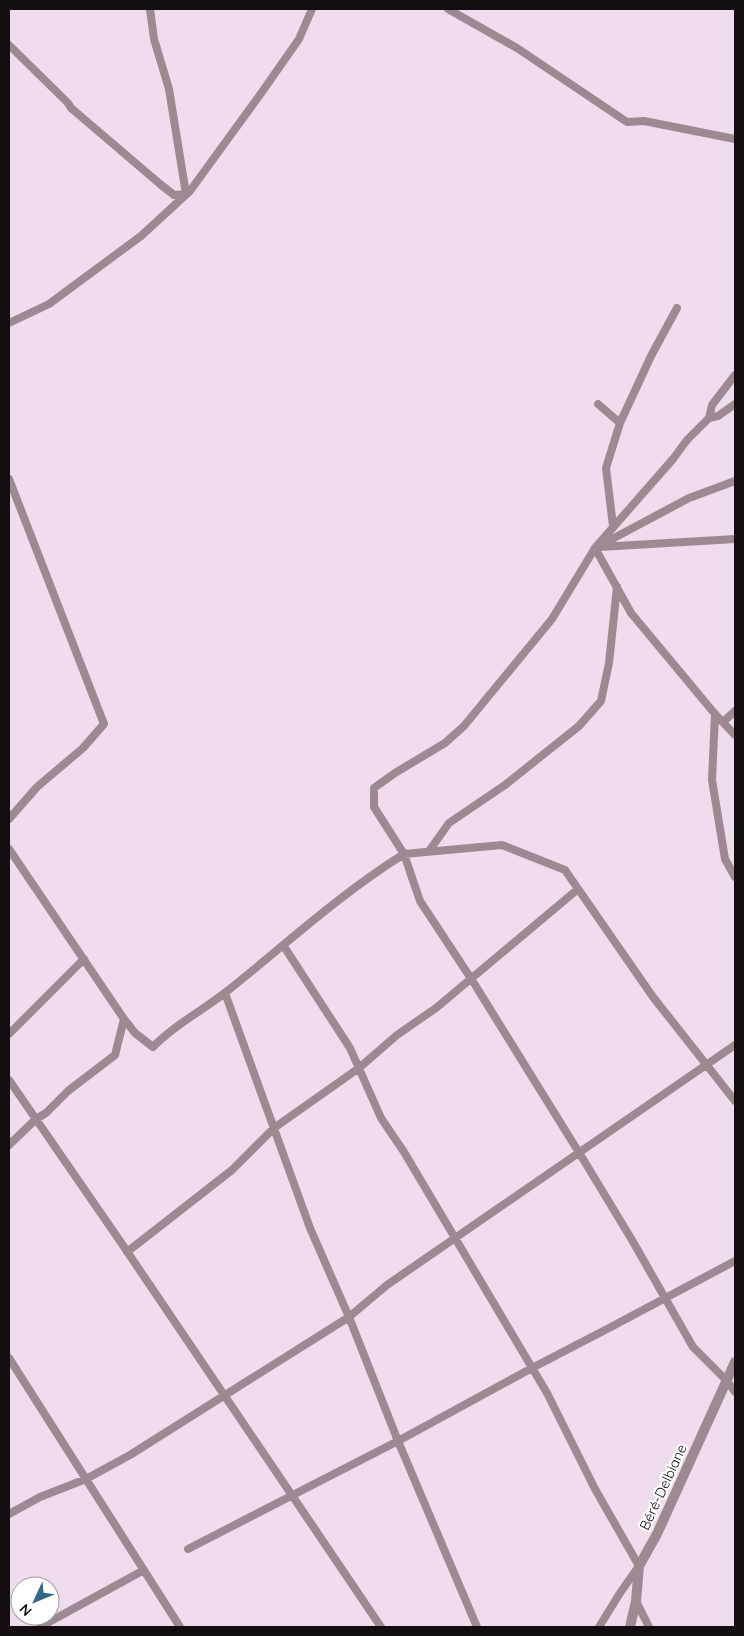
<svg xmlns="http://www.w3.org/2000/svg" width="744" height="1636" font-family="Quicksand,sans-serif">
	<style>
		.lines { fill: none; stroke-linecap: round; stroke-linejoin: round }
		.minor { stroke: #9d8992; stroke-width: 8 }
		.tertiary { stroke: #9d8992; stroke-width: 10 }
		.labels { text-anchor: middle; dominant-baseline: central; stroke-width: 4.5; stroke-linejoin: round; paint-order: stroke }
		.street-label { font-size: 14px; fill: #130d12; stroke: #fff }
	</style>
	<rect width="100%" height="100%" fill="#efdced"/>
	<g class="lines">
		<!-- minor -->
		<path class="minor" d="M448 9 517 48 627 122 644 121 735 139
			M9 45 68 103 71 108 160 184 174 195 186 194 169 89 154 39 150 9
			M9 323 49 304 141 236 190 191 262 92 299 39 312 9
			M598 404 620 423
			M709 418 718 416 735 404
			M9 479 104 724 83 748 37 787 9 819
			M613 526 606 468 620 423 651 356 677 308
			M599 546 689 498 735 481
			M600 547 735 539
			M595 548 631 613 715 714 735 735
			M715 714 712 780 725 859 735 877
			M723 722 735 711
			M9 849 124 1019 135 1033 153 1047C174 1025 202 1011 226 992 285 945 340 894 404 854L374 807V788L395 773 445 743 464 726 552 619 595 548 673 459 687 440 709 418 712 405 735 375
			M429 851 449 823 505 785 579 726 601 701 609 663 617 587
			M283 945 350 1048 381 1118 404 1152 547 1393 595 1489 639 1566 620 1593 599 1627
			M225 993 310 1228 349 1317 398 1441 477 1627
			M9 1034 84 959
			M9 1080 120 1241 381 1627
			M735 1101 653 997 565 870 502 845 404 854 420 901 472 980 583 1159 632 1240 693 1347 728 1382 735 1392
			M9 1145 36 1119 46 1113 68 1091 115 1055 124 1019
			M127 1252 232 1170 274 1128 359 1068 397 1035 436 1008 578 889
			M9 1358 180 1627
			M9 1514 40 1497 86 1479 130 1455 349 1317 387 1285 735 1045
			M188 1549 398 1441 532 1368 609 1328 735 1261
			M636 1601 649 1627
			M40 1627 144 1570"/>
		<!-- tertiary -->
		<path class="tertiary" d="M630 1627 636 1601 639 1566 657 1534 735 1362"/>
	</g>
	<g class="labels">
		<!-- street labels -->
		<g class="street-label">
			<text transform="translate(663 1487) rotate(-65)">Béré-Delbiane</text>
		</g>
	</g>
	<!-- border -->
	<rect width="744" height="1636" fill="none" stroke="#130d12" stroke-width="20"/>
	<!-- north arrow -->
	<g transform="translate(35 1601) rotate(226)"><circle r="24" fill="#ffffff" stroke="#a19ea0"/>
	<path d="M0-4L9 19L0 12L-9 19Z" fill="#346884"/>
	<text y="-8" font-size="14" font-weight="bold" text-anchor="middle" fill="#130d12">N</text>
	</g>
</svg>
